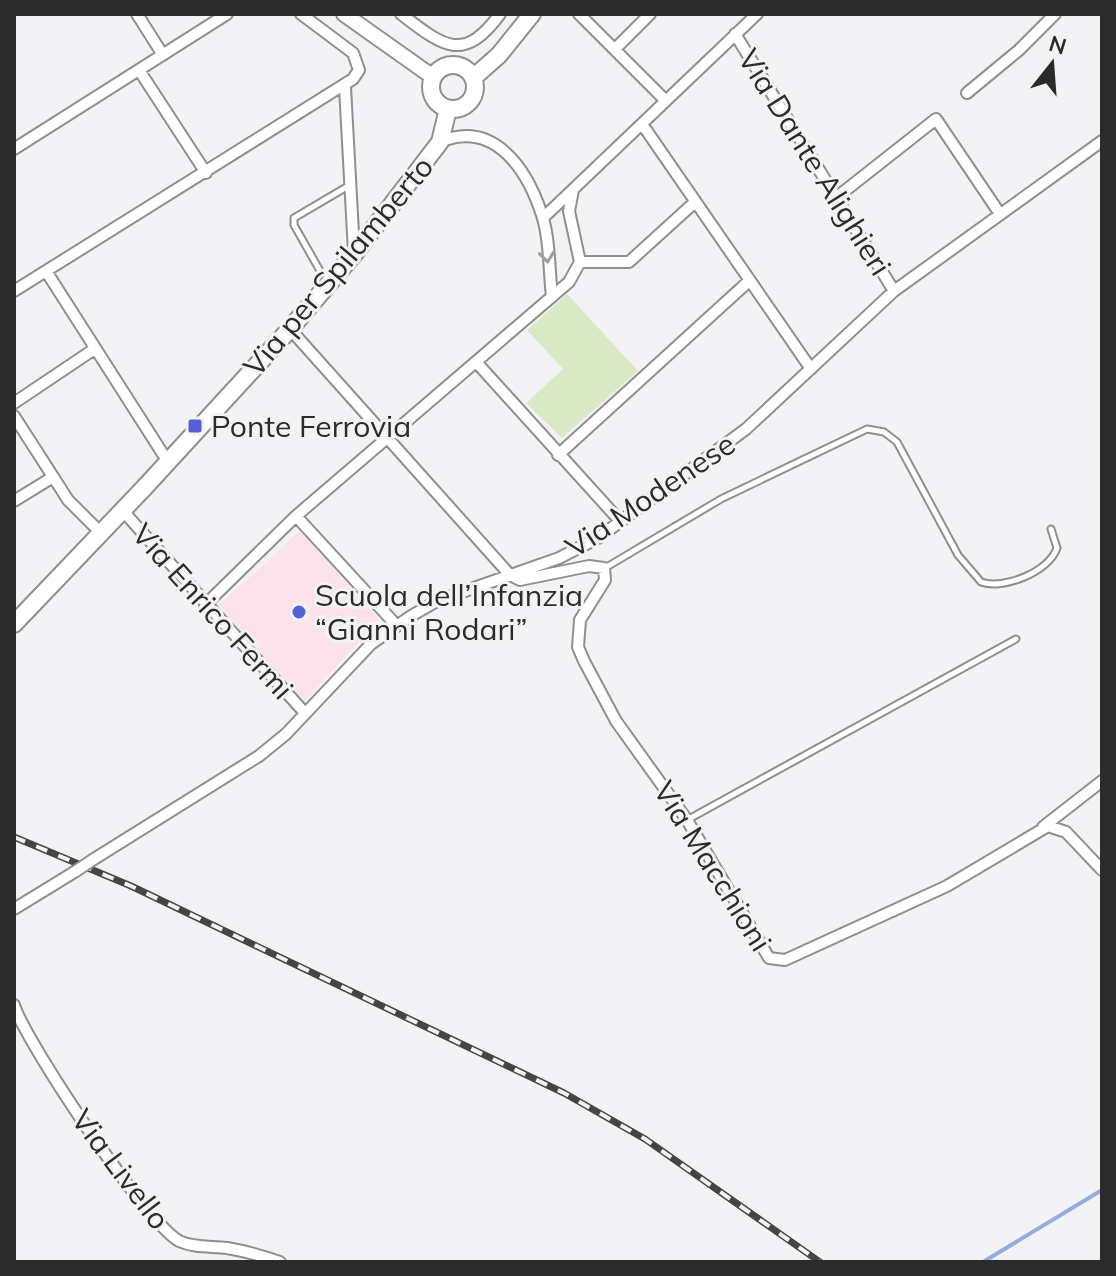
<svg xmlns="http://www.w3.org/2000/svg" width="1116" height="1276" font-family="Mulish,sans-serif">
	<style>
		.education { fill: #fbe2eb }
		.green { fill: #dae9c5 }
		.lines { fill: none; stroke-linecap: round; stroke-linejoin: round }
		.stream { stroke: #95adde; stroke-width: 4 }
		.lane-casing { stroke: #8e8f90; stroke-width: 9 }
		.street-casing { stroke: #8e8f90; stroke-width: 14 }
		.secondary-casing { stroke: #8e8f90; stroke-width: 18 }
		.primary-casing { stroke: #8e8f90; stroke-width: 20 }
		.lane { stroke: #fff; stroke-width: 5 }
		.street { stroke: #fff; stroke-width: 10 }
		.secondary { stroke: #fff; stroke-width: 14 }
		.primary { stroke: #fff; stroke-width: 16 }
		.rail-casing { stroke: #454546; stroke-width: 7 }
		.rail { stroke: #f3f3f5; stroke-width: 4; stroke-dasharray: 12; stroke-linecap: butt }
		.street-bridge-casing { stroke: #8e8f90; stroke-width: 14; stroke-linecap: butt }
		.street-bridge { stroke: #fff; stroke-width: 10 }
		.oneway { stroke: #a0a0a0 }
		.poi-dot { fill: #5360d6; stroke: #f3f3f5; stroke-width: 3 }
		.labels { text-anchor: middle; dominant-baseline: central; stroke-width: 6; stroke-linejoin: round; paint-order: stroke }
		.street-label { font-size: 30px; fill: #2b2b2b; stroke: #f3f3f5 }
		.poi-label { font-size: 30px; fill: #2b2b2b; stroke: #f3f3f5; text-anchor: start }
	</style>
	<rect width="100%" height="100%" fill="#f3f3f5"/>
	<!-- education -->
	<path class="education" d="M300 531 379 619 305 701 219 605Z"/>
	<!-- green -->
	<path class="green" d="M567 294 638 371 562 438 526 403 563 369 527 330Z"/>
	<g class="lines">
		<!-- stream -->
		<path class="stream" d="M983 1262 1102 1190"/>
		<!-- lane casing -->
		<g class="lane-casing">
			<path id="lane" d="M319 269 294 225V218L350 185
				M605 568 721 499 867 429 884 432 897 442 958 555 981 582C1003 590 1049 572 1057 548L1051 529
				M687 820 1016 639"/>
		</g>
		<!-- street casing -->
		<g class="street-casing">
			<path id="street" d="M137 14 163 55
				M401 14C443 46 463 64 500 14
				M579 14 666 101
				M735 34 894 291
				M615 49 650 14
				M139 70 206 173
				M345 87 354 252
				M967 93 1019 50 1055 14
				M642 124 811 369
				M440 142C494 119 527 169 542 215 550 240 549 271 552 297
				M14 149 227 14
				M837 197 936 119 1000 214
				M543 218 757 14
				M580 262H629L695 202
				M46 271 168 462
				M14 291 353 79 359 70 353 53 301 14
				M290 329 510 575 520 580 589 566 604 568 605 580 580 620 578 647 584 661 616 721 687 820 769 958 785 960 947 886 1048 826 1066 832 1102 870
				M477 363 620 521
				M14 403 93 350
				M14 416 68 500 102 534
				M558 455 749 281
				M14 501 53 477
				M123 511 304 712
				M296 516 397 626
				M205 605 296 516 569 282 580 262 569 211 573 190
				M1043 827 1102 781
				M94 859 259 756 286 734 371 644 411 616 437 601 559 558 598 538 746 429 894 291 1102 141
				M14 909 76 871
				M14 1005C26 1043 148 1225 179 1241 194 1248 211 1246 227 1248 245 1251 263 1256 280 1262"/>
		</g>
		<!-- secondary casing -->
		<g class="secondary-casing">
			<path id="secondary" d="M344 14 433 77"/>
		</g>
		<!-- primary casing -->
		<g class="primary-casing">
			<path id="primary" d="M431 87a22 22 0 1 1 44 0a22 22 0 1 1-44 0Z
				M473 78 499 55 532 14
				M14 624 144 488 290 329 354 254 440 142 448 109"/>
		</g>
		<!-- lane -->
		<use href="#lane" class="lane"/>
		<!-- street -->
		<use href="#street" class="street"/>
		<!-- secondary -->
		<use href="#secondary" class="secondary"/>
		<!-- primary -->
		<use href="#primary" class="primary"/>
		<!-- rail casing -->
		<g class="rail-casing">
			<path id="rail" d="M14 837 131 886 564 1093 645 1139 820 1262"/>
		</g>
		<!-- rail -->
		<use href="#rail" class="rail"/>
		<!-- street-bridge casing -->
		<g class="street-bridge-casing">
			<path id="street-bridge" d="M76 871 94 859"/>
		</g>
		<!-- street-bridge -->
		<use href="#street-bridge" class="street-bridge"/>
	</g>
	<!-- one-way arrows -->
	<defs><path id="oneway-chevron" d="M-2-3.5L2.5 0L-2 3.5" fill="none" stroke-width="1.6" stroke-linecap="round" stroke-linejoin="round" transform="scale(2)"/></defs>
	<use class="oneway" href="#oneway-chevron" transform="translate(547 257) rotate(84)"/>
	<!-- markers -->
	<g class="poi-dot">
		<rect x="187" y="418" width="16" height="16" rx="4"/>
		<circle cx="299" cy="612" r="8"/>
	</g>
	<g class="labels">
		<!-- street labels -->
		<g class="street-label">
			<text transform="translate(815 162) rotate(58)">Via Dante Alighieri</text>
			<text transform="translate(338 266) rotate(-50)">Via per Spilamberto</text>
			<text transform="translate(650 495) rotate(-34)">Via Modenese</text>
			<text transform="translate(213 611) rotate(48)">Via Enrico Fermi</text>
			<text transform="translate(713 866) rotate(58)">Via Macchioni</text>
			<text transform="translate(121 1169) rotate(53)">Via Livello</text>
		</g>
		<!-- poi labels -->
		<g class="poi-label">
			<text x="211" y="426">Ponte Ferrovia</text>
			<text x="315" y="595">Scuola dell’Infanzia<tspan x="315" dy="34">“Gianni Rodari”</tspan></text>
		</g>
	</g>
	<!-- border -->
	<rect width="1116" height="1276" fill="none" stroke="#2b2b2b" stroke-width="32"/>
	<!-- north arrow -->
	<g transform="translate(1052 64) rotate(17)" stroke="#f3f3f5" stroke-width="6" paint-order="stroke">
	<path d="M0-6L14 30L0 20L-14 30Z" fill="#2b2b2b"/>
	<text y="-12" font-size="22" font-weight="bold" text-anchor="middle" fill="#2b2b2b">N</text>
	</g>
</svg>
